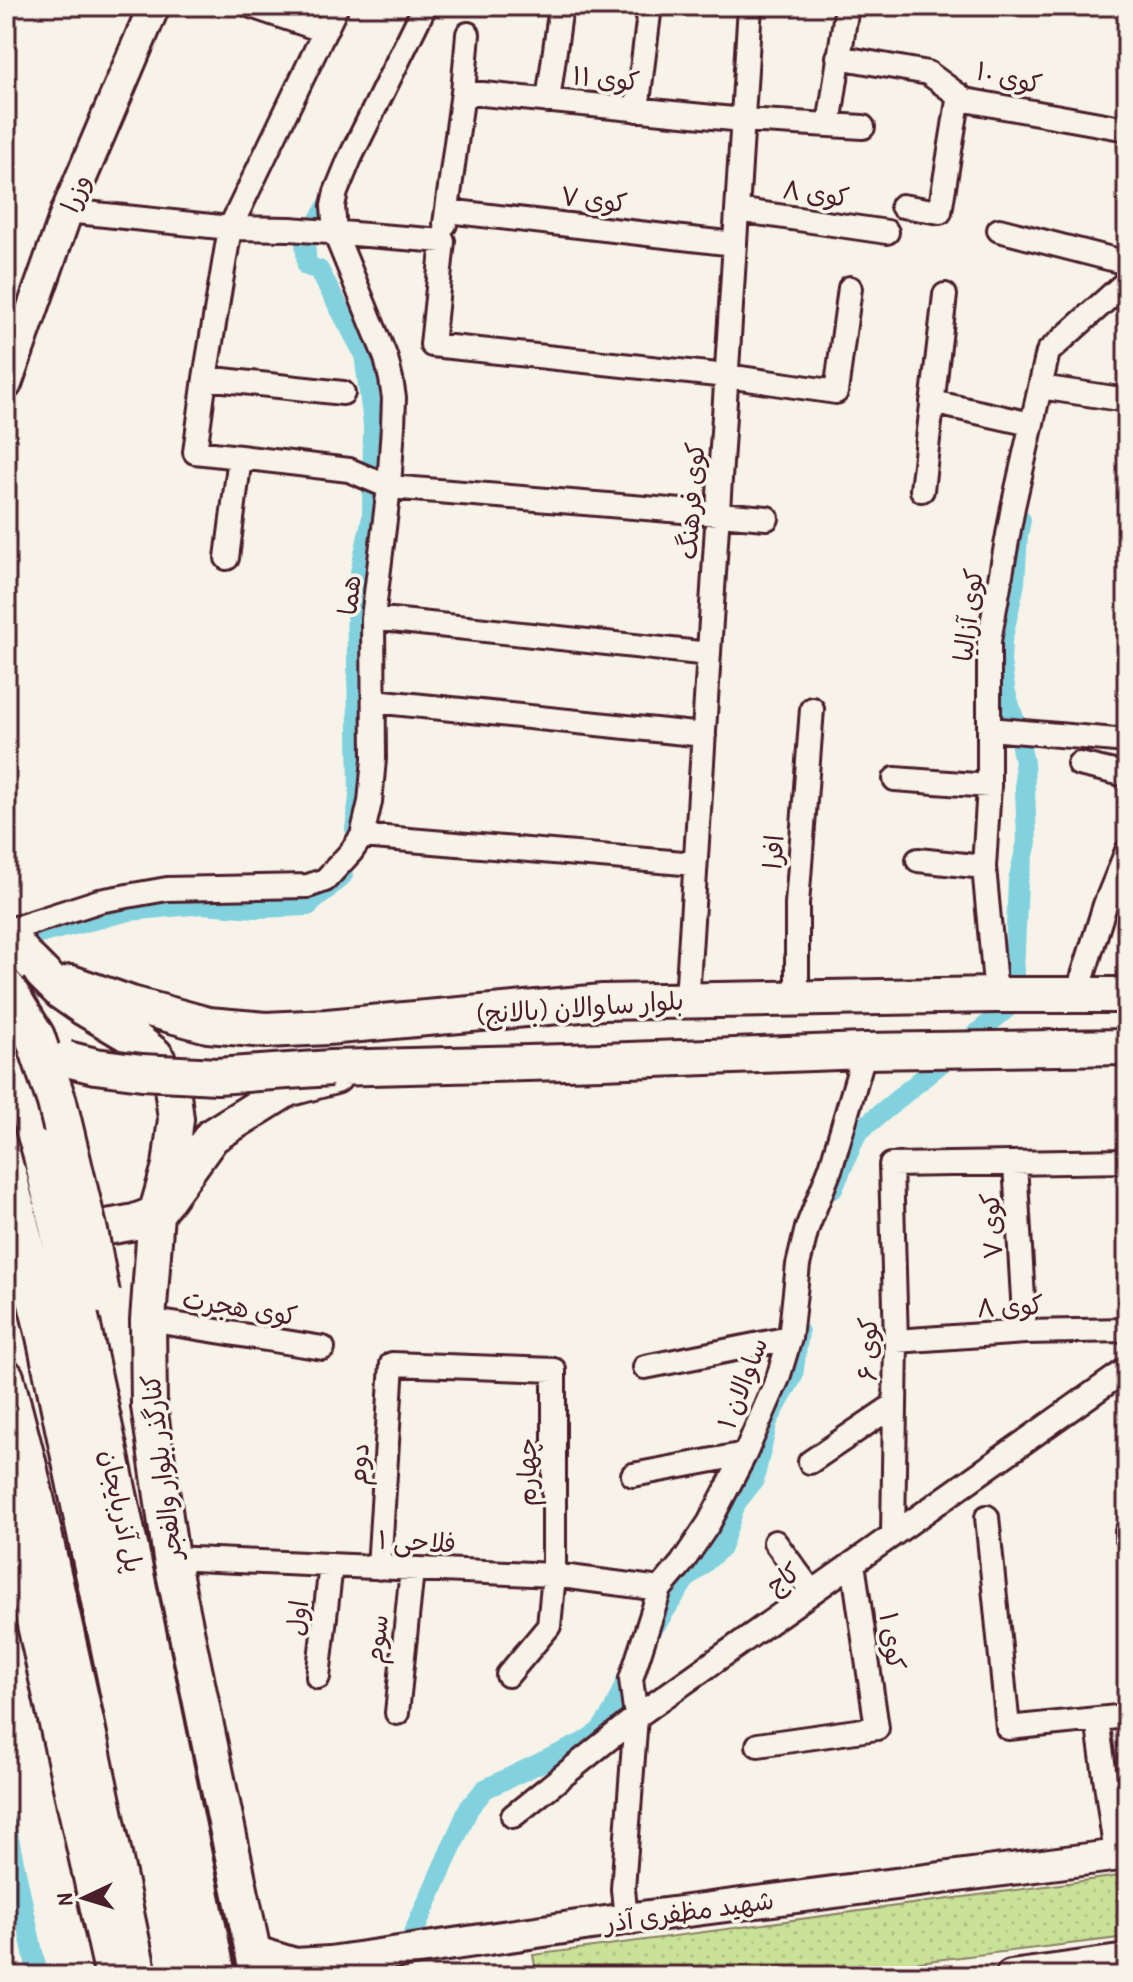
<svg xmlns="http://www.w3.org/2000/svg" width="1133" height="1982" font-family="'Patrick Hand','Playpen Sans Arabic',sans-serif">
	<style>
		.grass { fill: url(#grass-dots); stroke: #8a8062; stroke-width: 2 }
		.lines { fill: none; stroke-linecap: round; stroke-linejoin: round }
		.canal { stroke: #82d1df; stroke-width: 20 }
		.street-casing { stroke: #4a1f2b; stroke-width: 28 }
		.secondary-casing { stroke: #4a1f2b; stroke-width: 36 }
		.primary-casing { stroke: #4a1f2b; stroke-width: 40 }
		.highway-casing { stroke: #4a1f2b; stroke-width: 44 }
		.street { stroke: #f7f3e8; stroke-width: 22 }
		.secondary { stroke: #f7f3e8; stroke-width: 30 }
		.primary { stroke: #f7f3e8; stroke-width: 34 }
		.highway { stroke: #f7f3e8; stroke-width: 38 }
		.primary-bridge-casing { stroke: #4a1f2b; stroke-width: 40; stroke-linecap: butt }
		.highway-bridge-casing { stroke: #4a1f2b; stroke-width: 44; stroke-linecap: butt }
		.primary-bridge { stroke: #f7f3e8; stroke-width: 34 }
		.highway-bridge { stroke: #f7f3e8; stroke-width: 38 }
		.labels { text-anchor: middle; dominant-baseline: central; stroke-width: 7; stroke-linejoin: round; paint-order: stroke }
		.street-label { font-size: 26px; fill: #4a1f2b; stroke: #f7f3e8 }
	</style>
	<defs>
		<pattern id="grass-dots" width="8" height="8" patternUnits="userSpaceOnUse" patternTransform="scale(2)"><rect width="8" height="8" fill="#c9e298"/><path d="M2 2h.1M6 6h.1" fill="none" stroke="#aec183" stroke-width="1.8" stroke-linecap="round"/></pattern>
	</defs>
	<rect width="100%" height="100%" fill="#f7f3e8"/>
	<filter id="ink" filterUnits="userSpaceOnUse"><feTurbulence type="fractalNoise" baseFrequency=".0125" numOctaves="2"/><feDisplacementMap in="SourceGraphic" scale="16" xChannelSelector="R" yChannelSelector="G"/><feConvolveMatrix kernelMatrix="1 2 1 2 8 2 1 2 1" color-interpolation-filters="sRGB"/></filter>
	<g filter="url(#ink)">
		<!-- grass -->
		<path class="grass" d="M1127 1875V1937L802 1976H537L533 1955Z"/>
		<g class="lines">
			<!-- canal -->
			<path class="canal" d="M334 191 331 200 305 242 307 266 319 270 364 354 373 424 372 517 356 591 359 797 355 829
				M10 934H38L129 911 202 904 257 908 308 906 343 875
				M833 1189 857 1133 1011 1005 1013 995 1018 881 1027 842 1024 763 1018 731 1006 693 1001 662 1002 641 1015 583 1018 535 1021 520
				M649 1635 685 1580 721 1548 736 1503 754 1480 768 1421 793 1376 799 1332
				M6 1824 38 1976
				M413 1934 469 1808 485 1789 582 1743 600 1731 613 1712 632 1667"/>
			<!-- street casing -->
			<g class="street-casing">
				<path id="street" d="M251 6 325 31
					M337 6 230 228 290 229 443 241 432 345 727 376 836 392 850 288
					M838 57 928 73 965 100 1127 129
					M463 92 743 120 863 127
					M548 101 561 6
					M637 110 650 6
					M829 125 847 6
					M902 206 940 212 959 95
					M737 210 887 232
					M67 211 230 228 205 378 195 452 240 457 227 558
					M447 211 735 244
					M445 224 463 92 468 34
					M999 230 1127 263
					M205 378 343 393
					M1040 387 1127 400
					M932 402 1031 424
					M240 457 349 470 389 487 767 518
					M922 490 945 295
					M373 618 709 654
					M374 701 704 735
					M989 729 1127 741
					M1079 764 1127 775
					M895 779 989 786
					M362 836 695 864
					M918 860 984 867
					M6 931 99 901 167 889 308 886 325 880 351 852 362 836 370 802 374 759 373 618 389 487 393 426 394 398 391 379 386 358 335 233 333 206 336 192 350 158 425 6
					M996 995 984 867 989 786V641L1013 507 1048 352 1127 281
					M1077 995 1105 905 1127 851
					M797 998V904L812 709
					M687 999 750 6
					M1015 1164 1025 1332
					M148 1320 323 1348
					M896 1341 1025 1332 1127 1330
					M645 1367 790 1338
					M810 1462 894 1405
					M633 1475 745 1454
					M987 1517 1008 1728 1127 1716
					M1127 1532V1537
					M893 1534 896 1341 891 1165 1127 1161
					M775 1542 812 1592
					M171 1558 554 1575 660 1589
					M379 1568 392 1364 554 1370V1575L549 1626 508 1675
					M318 1677 331 1565
					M397 1713 412 1570
					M1097 1719 1116 1855
					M758 1745 877 1728 853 1563
					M513 1816 636 1717 1127 1369
					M626 1919 623 1889 636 1717 631 1679 660 1589 682 1563 709 1523 745 1454 778 1378 790 1338 798 1265 807 1228 831 1167 865 1051"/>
			</g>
			<!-- secondary casing -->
			<g class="secondary-casing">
				<path id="secondary" d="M6 384 67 211 154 6
					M253 1951 295 1964 330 1962 626 1919 1127 1854
					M1011 1976 1127 1960"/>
			</g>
			<!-- primary casing -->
			<g class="primary-casing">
				<path id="primary" d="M6 933 27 958 61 992 84 1008 131 1036 155 1055 172 1087 176 1119 170 1166 156 1214 148 1320 149 1406 171 1558 258 1976
					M71 983 131 1004 208 1025 266 1030 327 1027 603 1002 996 995H1127
					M331 1068 602 1061 865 1051 1127 1047
					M62 1231H85L135 1222 156 1214 212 1136 287 1089 335 1076
					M6 1377 29 1466 143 1976
					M6 1494 113 1976"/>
			</g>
			<!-- highway casing -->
			<g class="highway-casing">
				<path id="highway" d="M6 1051 24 1092 42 1151"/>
			</g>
			<!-- street -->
			<use href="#street" class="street"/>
			<!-- secondary -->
			<use href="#secondary" class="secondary"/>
			<!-- primary -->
			<use href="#primary" class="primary"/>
			<!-- highway -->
			<use href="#highway" class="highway"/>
			<!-- primary-bridge casing -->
			<g class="primary-bridge-casing">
				<path id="primary-bridge" d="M67 1059 95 1066 142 1072 217 1076 331 1068"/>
			</g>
			<!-- highway-bridge casing -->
			<g class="highway-bridge-casing">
				<path id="highway-bridge" d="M6 989 35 1037 57 1102 89 1236 100 1294
					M42 1151C104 1425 161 1700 216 1976
					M7 1175 46 1336 179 1976"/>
			</g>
			<!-- primary-bridge -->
			<use href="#primary-bridge" class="primary-bridge"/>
			<!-- highway-bridge -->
			<use href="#highway-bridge" class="highway-bridge"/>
		</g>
	</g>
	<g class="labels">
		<!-- street labels -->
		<g class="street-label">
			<text transform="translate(1009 77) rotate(13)">کوی ۱۰</text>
			<text transform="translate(606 78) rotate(6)">کوی ۱۱</text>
			<text transform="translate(75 193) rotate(-68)">وزرا</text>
			<text transform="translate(816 193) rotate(8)">کوی ۸</text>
			<text transform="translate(594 199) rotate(7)">کوی ۷</text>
			<text transform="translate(691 501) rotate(-86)">کوی فرهنگ</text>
			<text transform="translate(349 595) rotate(-84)">هما</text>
			<text transform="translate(968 615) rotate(-83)">کوی آزالیا</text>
			<text transform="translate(773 852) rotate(-86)">افرا</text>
			<text transform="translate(580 1007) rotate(-4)">بلوار ساوالان (بالانج)</text>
			<text transform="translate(991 1226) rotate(-93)">کوی ۷</text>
			<text transform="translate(1010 1306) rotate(-3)">کوی ۸</text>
			<text transform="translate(240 1307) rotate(9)">کوی هجرت</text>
			<text transform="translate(867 1349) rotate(-90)">کوی ۶</text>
			<text transform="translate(742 1383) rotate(-69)">ساوالان ۱</text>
			<text transform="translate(358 1464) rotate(-86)">دوم</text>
			<text transform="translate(161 1467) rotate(-97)">کنارگذر بلوار والفجر</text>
			<text transform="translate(526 1472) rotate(-90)">چهارم</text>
			<text transform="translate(122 1511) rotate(78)">پل آذربایجان</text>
			<text transform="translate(417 1541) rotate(3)">فلاحی ۱</text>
			<text transform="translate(783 1578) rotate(-35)">کاج</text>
			<text transform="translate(297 1618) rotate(-83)">اول</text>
			<text transform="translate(376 1639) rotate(-84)">سوم</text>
			<text transform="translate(893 1641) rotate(82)">کوی ۱</text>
			<text transform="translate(689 1911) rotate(-8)">شهید مظفری آذر</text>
		</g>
	</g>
	<!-- margin -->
	<rect width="1133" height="1982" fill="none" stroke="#f7f3e8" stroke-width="32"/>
	<rect x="16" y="16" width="1101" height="1950" fill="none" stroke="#4a1f2b" stroke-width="3" filter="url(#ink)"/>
	<!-- north arrow -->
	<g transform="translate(84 1898) rotate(266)" stroke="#f7f3e8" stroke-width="6" paint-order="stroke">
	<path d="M0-6L14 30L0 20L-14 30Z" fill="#4a1f2b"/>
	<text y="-12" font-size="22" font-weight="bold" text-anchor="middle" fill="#4a1f2b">N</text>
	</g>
</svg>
